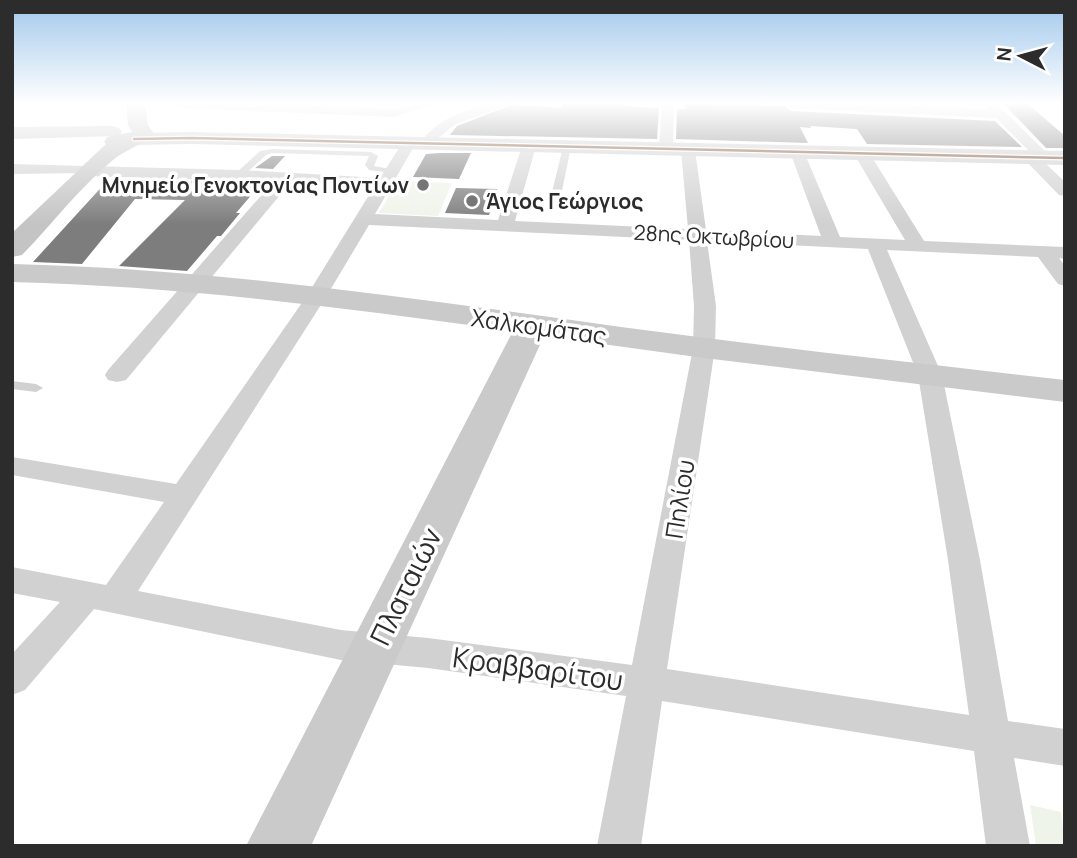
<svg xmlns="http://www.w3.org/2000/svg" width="1077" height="858" font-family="Manrope,sans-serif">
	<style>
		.green { fill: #eff4ea }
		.building { fill: #7d7d7d }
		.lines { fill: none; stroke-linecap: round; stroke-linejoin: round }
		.lane { fill: #d1d1d1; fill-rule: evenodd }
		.street { fill: #d1d1d1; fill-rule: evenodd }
		.secondary { fill: #cacaca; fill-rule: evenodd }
		.primary { fill: #c4c4c4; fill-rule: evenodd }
		.bus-1-casing { stroke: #fff; stroke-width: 5 }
		.bus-1 { stroke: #7a4b2a; stroke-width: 2.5 }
		.poi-dot { fill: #767676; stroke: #fff; stroke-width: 2.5 }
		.labels { text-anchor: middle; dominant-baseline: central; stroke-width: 7; stroke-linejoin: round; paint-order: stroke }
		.far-poi-label { font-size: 21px; font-weight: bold; fill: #2c2c2c; stroke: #fff; text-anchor: end }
		.far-street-label { font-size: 21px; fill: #2c2c2c; stroke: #fff }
		.street-label { font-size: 24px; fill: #2c2c2c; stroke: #fff }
		.near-street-label { font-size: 28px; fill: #2c2c2c; stroke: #fff }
	</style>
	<rect width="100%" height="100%" fill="#fff"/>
	<!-- green -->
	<path class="green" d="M398 181 452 183 438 216 379 213Z
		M1030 805 1061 812 1065 846H1036Z"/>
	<!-- building -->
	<path class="building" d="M514 104 561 108 562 104H626L625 106 659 108 657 139 450 135 457 126Z
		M685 104 783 105 791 111 995 121 1022 147 867 144 857 129 810 126 811 128 800 127 808 143 676 139 677 109H685Z
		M1004 104H1028L1065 136V148H1046Z
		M440 153H471L459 179 413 177 426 154Z
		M272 156H285L273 169 255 168Z
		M108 180 115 179 261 184 236 213H240L221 236H217L187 271 119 266 185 200 135 199 82 264 33 262Z
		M456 188 497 189 489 215 445 213Z"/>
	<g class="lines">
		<!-- lane -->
		<path class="lane" d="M567 145 571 147 560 200 555 203 550 200 563 147Z
			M272 149 371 152 378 156 374 166 396 170 392 173 369 170 365 165 369 156 272 153 266 155 242 177H236V173L260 151Z
			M12 381 36 384 43 388 36 392 12 389Z"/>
		<!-- street -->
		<path class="street" d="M176 104H271L394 109 414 104H434L394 117 182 108Z
			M491 104H511L456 124 439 137 432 146H422L420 143C438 118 463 111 491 104Z
			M662 104H674L673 149 666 153 659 149Z
			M785 104H870L988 109 984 104H997L1049 155 1052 158 1044 162 1065 182V196L1059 195 1026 161 1023 158 1026 155 1031 153 996 118 791 108Z
			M409 139 416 143 375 214 498 220 522 146 529 142 536 146 515 221 688 229 681 150 688 146 695 150 706 230 821 236 790 152 797 148 804 152 840 237 905 240 854 154 862 149 870 154 924 241 1065 247V259L1059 258 1065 266V286L1058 284 1038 257 887 250 942 375 980 560 1008 721 1065 729V766L1014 758 1030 846H986L974 751 662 701 641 846H597L626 696 428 668 341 660 94 609 25 690 12 695V654L60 602 12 593V567L106 585 164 502 12 475V457L176 484 306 297 374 187 290 183 126 380 117 382 108 380 105 375 108 370 273 182 89 176 83 173 12 174V164L239 170 380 178 404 140ZM369 225 689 240 694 306 693 348 632 665 428 638 341 630 138 591 326 297ZM707 241 868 249 918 375 948 560 969 715 667 669 715 348 716 306Z"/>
		<!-- secondary -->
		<path class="secondary" d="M112 126 119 128 122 132 119 136 12 139V127Z
			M192 132 1065 151V165L192 144 134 145 127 143 123 139 127 135 134 133Z
			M12 264C216 269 419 299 621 327 769 347 917 363 1065 380V402L704 358 544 336 311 846H246L513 331C347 308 179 286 12 282Z"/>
		<!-- primary -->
		<path class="primary" d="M126 104H145L148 125 154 134C148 142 125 150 113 160 80 187 52 224 22 255L12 257V233L106 144 104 142 107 137 132 132 128 125Z"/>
		<!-- bus-1 casing -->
		<g class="bus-1-casing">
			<path id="bus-1" d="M134 139 192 138 1065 158"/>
		</g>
		<!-- bus-1 -->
		<use href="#bus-1" class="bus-1"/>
	</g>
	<!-- sky -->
	<linearGradient id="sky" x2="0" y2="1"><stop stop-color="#a0c8ec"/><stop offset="0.46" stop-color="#fff"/><stop offset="1" stop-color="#fff" stop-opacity="0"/></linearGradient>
	<rect width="1077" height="224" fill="url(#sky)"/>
	<!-- markers -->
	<g class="poi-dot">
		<circle cx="423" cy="185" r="7"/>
		<circle cx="472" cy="201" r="7"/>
	</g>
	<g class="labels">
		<!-- far-poi labels -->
		<g class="far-poi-label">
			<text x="409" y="185">Μνημείο Γενοκτονίας Ποντίων</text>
			<text x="486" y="201" text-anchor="start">Άγιος Γεώργιος</text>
		</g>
		<!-- far-street labels -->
		<g class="far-street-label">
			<text transform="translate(714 236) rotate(3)">28ης Οκτωβρίου</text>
		</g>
		<!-- street labels -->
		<g class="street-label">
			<text transform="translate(539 326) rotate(8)">Χαλκομάτας</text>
			<text transform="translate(679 499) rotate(-81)">Πηλίου</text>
		</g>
		<!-- near-street labels -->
		<g class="near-street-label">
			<text transform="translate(405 586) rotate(-64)">Πλαταιών</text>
			<text transform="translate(538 668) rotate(8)">Κραββαρίτου</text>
		</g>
	</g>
	<!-- border -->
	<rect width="1077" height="858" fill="none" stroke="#2c2c2c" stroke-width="28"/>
	<!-- north arrow -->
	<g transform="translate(1021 56) rotate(276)" stroke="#ffffff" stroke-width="5" paint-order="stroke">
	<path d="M0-5L12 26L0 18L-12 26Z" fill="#2c2c2c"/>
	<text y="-10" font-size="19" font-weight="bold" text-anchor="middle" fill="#2c2c2c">N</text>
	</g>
</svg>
